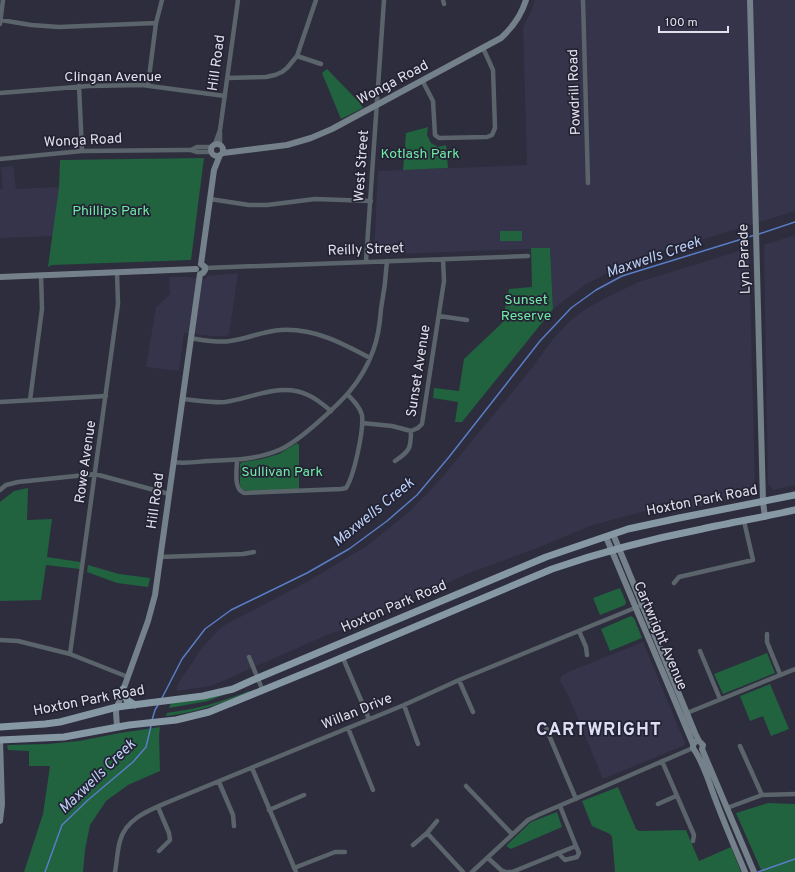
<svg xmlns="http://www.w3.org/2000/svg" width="795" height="872" font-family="Overpass,sans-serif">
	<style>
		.built { fill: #35344b }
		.green { fill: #21623f }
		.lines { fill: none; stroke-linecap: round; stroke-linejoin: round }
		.stream { stroke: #597dc6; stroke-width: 1.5 }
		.street { stroke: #5b646a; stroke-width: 4.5 }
		.secondary { stroke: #74818a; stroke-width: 6 }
		.primary { stroke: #8698a4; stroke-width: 7 }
		.labels { text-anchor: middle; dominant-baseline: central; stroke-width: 3.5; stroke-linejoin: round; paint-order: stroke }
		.street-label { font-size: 14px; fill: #e1e1ed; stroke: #242334 }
		.park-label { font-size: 14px; fill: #70eba6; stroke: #242334 }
		.water-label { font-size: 15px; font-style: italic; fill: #bbd0f7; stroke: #242334 }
		.district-label { font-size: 18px; font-weight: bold; letter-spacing: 1px; fill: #dedef5; stroke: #242334 }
	</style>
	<rect width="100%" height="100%" fill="#2d2d3e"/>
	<!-- built -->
	<path class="built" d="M535 0H795V211L626 263 585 285 553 309 550 248 374 255 378 171 527 165 523 27 531 12Z
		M13 166 16 189 59 187 53 236 0 238V189H3L1 167Z
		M795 235V485L774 490 768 484 764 245Z
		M749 248 755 489 750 496 679 511H645L590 526 537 548 464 575 374 618 327 635 211 686 177 691V685L202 648 221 627 305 583 368 545 409 512 440 480 532 368 552 340 569 322 584 310 607 297 639 282Z
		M238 273 229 335 225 336H213L184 333 179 371 146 367 156 307 170 294 169 277H190L192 278 206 279V276Z
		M643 642 685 743V745L603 779 568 695 560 681 561 677 568 672Z"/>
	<!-- green -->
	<path class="green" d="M327 69 360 103 363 108 341 119 322 73Z
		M428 127 427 135 431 143 438 147 446 145 448 168 403 170 406 133Z
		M204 158 191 260 52 265 48 267 59 187 60 160Z
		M500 231H522V241H500Z
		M531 248H550L553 309 462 422H455L458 402 433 398 434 388 459 391 464 359 502 323 509 289 532 287Z
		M297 443 299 445V489L252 491 242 490 240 485V464L242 462 262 459 279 454Z
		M28 488 27 520 52 519 47 557 80 562V569L46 565 41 600 0 601V502L14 491Z
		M88 565 119 574 150 578 148 587 117 583 87 572Z
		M620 588 626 602 625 605 600 615 593 598Z
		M631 616 634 618 642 638 610 651 601 629Z
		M767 653 775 673 723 694 714 674Z
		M770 684 789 729 771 736 763 716 750 721 740 696Z
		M242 688 208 701 169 708 171 703Z
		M249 691 250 692C222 703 196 713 166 716L167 713C197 709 221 702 249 691Z
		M160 727 159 736 160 771 128 785 106 801 90 825 85 850 83 872H24L43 814 50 766H29V751L8 750 7 745 47 744 79 741 120 733Z
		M618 787 636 829 639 831 686 830 699 861 731 847 741 872H614L615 871 612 837 610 834 592 826 582 801Z
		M768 803 795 804V872H762L736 813Z
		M557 812 562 827 511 849 506 846 531 822Z"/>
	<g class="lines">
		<!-- stream -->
		<path class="stream" d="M759 234 795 222
			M162 698 182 659 205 629 231 610 307 573 349 549 387 521 417 495 449 457 540 341 571 308 596 290 622 276 755 235
			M152 720 155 710 158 705
			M45 872 62 825 88 800 133 762 146 747 151 726
			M758 872 795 859"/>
		<!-- street -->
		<path class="street" d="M443 0 444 4
			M583 0 588 183
			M1 20 31 25 59 27 156 23
			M0 24 3 0
			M297 56 321 64
			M227 78 266 77 275 75 282 72 287 68 297 56 316 0
			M422 80 433 101 435 135 439 138 487 137 492 135 495 128 493 70 483 48
			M148 85 156 23 162 0
			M79 86 82 151
			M0 93 89 86 142 85 225 96
			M220 132V144
			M215 144 220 130 238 0
			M191 150 197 147H211
			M0 159 82 151 184 150H191L197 152H211
			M210 199 249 205H267L315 199 371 201
			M366 261 384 0
			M205 268 528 256
			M439 316 467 320
			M190 338C203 340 217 343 230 341 247 339 263 331 281 330 314 328 342 343 370 358
			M182 399C196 400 211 403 225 402 252 398 282 382 308 395 317 399 324 405 331 411
			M30 400 42 309 41 275
			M0 402 106 396
			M362 423 392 426 411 431 418 428 422 424 444 281 443 259
			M237 460C237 470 233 489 244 493L341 489 346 488C354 476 364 430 362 415 360 407 354 401 348 395
			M395 461C410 451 411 448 411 431
			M173 462C184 464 196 462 207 461 231 460 256 460 279 450 293 444 304 434 316 424 341 402 361 384 373 351 378 338 380 323 381 309 384 293 386 277 387 261
			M0 490 6 485 18 482 95 474 169 494
			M160 557 243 554 254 552
			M674 583 679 577 753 560 744 521
			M579 631 586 647 587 655
			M767 634V642L780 674
			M0 640 18 641 70 654 128 677
			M700 651 720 699
			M70 654 118 304 117 272
			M249 657 263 691
			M343 658 369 719
			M459 680 473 712
			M404 705 418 744
			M687 724 685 717 687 713 795 669
			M348 728 373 790
			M546 728 576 799
			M740 746 762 795
			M662 761 694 835 693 841
			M252 768 296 872
			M219 782 233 815 234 826
			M466 786 512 834
			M658 804 676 796
			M158 807 169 833 170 840 159 851
			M727 808 762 795 795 794
			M269 810 304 795
			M427 833 463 872
			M413 845 427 833 437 821
			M558 853 565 860 577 857 579 853 576 846
			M488 858 501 870 506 872
			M294 868 335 852H345
			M115 872C117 862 117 851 120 841 126 817 153 809 173 800L404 705 459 680 642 605
			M472 872 528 820 538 815 693 748
			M508 872H512L576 846 560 806"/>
		<!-- secondary -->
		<path class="secondary" d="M750 0 763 502 765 517
			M211 150a6 6 0 1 1 12 0a6 6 0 1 1-12 0Z
			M223 153 287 145 311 138 332 129 501 38C513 27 521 16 526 0
			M201 264 214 170 220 155
			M200 274 203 273 205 270V267L201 264
			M0 277 196 269
			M613 534 695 733 699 741 703 745 702 749 754 872
			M606 537 693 744
			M117 727 116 712 117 707 148 621 155 595 200 274
			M695 742 693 745V748C704 763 709 783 716 801 725 825 735 848 745 872
			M0 821 2 804 0 740"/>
		<!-- primary -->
		<path class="primary" d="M123 689 127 700 135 705
			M0 727 45 724 60 722 117 707 203 696 233 689 253 680 546 557 628 529 679 518 795 495
			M0 740 64 737 129 725 176 720 209 712 322 666 552 569C601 552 651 539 702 529 733 522 764 517 795 510"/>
	</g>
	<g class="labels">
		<!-- street labels -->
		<g class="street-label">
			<text transform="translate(217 63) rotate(-82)">Hill Road</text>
			<text x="113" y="77">Clingan Avenue</text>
			<text transform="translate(393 83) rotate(-28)">Wonga Road</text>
			<text transform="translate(575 92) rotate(-92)">Powdrill Road</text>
			<text transform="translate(83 141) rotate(-3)">Wonga Road</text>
			<text transform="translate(362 166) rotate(-86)">West Street</text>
			<text transform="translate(366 250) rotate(-2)">Reilly Street</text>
			<text transform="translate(745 259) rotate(-92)">Lyn Parade</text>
			<text transform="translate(419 371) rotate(-81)">Sunset Avenue</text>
			<text transform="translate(86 462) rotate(-82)">Rowe Avenue</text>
			<text transform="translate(156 501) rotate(-82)">Hill Road</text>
			<text transform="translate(702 501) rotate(-11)">Hoxton Park Road</text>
			<text transform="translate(394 607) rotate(-23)">Hoxton Park Road</text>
			<text transform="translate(660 636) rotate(67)">Cartwright Avenue</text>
			<text transform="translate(89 701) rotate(-11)">Hoxton Park Road</text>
			<text transform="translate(357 712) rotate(-22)">Willan Drive</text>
		</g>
		<!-- park labels -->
		<g class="park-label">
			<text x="420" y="154">Kotlash Park</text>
			<text x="111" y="211">Phillips Park</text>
			<text x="526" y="300">Sunset<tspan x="526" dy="16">Reserve</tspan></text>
			<text x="282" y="472">Sullivan Park</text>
		</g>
		<!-- water labels -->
		<g class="water-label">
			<text transform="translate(654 258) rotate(-19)">Maxwells Creek</text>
			<text transform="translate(374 513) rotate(-39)">Maxwells Creek</text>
			<text transform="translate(98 777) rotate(-44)">Maxwells Creek</text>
		</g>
		<!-- district labels -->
		<g class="district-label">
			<text x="599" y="730">CARTWRIGHT</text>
		</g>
	</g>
	<!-- scale -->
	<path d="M659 26v6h69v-6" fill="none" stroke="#e1e1ed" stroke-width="2"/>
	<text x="665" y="26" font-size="12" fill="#e1e1ed" stroke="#242334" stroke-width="3" paint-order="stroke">100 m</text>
</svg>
